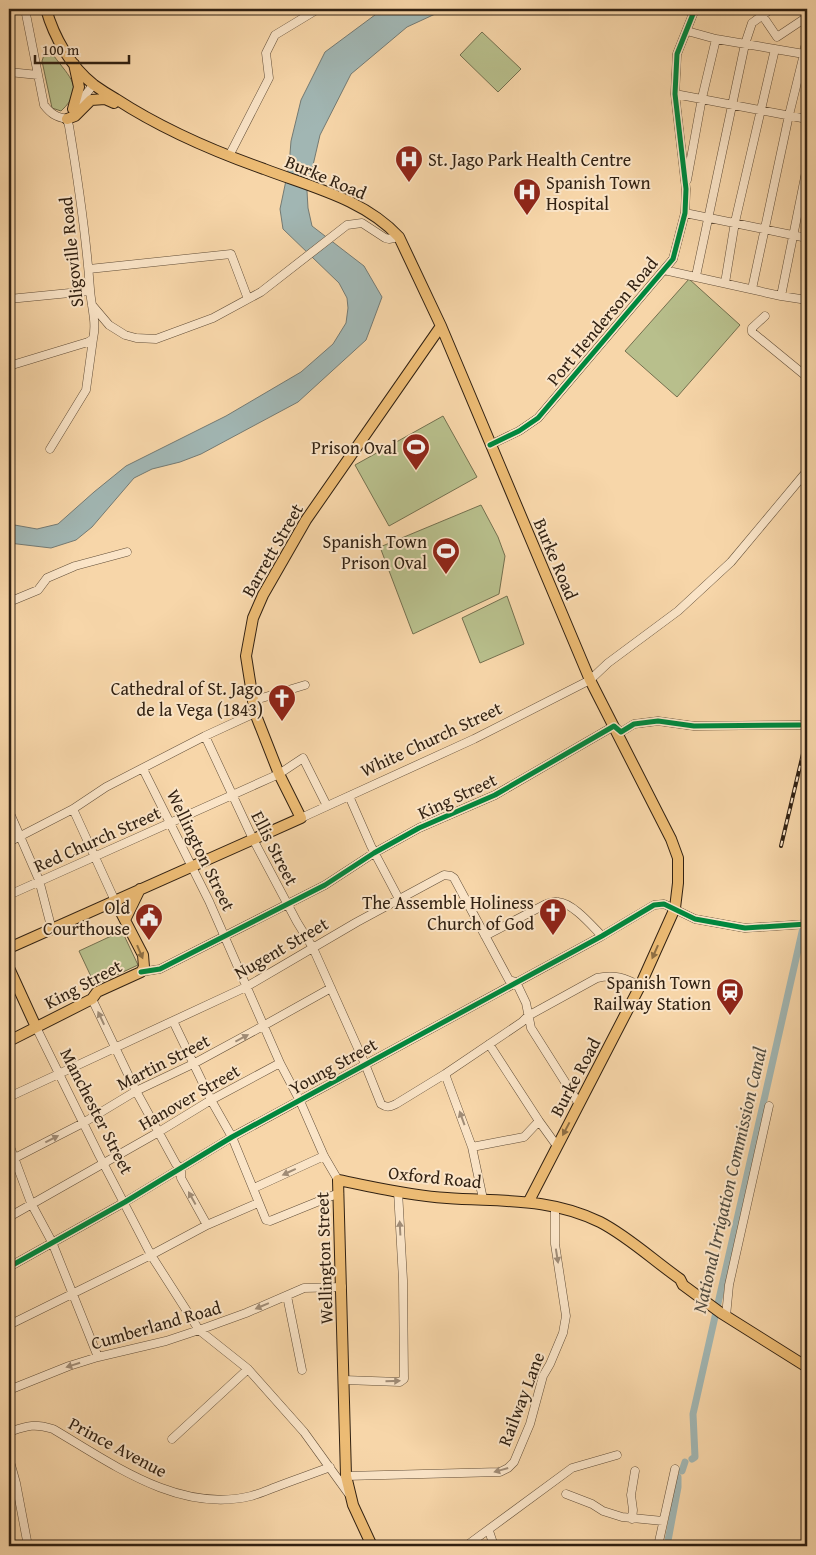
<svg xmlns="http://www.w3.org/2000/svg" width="816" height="1555" font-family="'Gentium Book Plus',serif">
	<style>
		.green { fill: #b8bf8c; stroke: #74704f }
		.water { fill: #a1b6b3; stroke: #747a73 }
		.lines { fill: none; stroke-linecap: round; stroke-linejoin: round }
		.canal { stroke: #a1b6b3; stroke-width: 7 }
		.minor-casing { stroke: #624e38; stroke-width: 9 }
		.major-casing { stroke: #312112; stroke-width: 12 }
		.minor { stroke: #fae4c7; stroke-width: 8 }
		.major { stroke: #ecbb74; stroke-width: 10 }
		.rail-casing { stroke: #312112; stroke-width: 4 }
		.rail { stroke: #fae4c7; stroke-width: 2; stroke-dasharray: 5.5; stroke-linecap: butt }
		.cycleway-casing { stroke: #fae4c7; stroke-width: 8 }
		.cycleway { stroke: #00873e; stroke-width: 5 }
		.oneway { fill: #8e6e43 }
		.oneway2 { fill: #a08c76 }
		.labels { text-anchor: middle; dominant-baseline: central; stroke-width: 4; stroke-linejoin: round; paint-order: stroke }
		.poi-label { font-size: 18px; fill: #312112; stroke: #fae4c7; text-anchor: end }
		.street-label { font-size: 18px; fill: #312112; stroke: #fae4c7 }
		.water-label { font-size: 19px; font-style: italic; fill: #534e42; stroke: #fae4c7 }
	</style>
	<rect width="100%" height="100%" fill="#f7d6a9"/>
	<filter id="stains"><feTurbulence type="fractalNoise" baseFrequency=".004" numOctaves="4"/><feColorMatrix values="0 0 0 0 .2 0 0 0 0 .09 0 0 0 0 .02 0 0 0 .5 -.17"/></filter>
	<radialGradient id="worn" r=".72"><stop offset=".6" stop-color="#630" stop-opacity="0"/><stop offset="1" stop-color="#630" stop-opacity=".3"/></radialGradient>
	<!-- green -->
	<path class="green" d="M482 32 521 69 498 92 460 55Z
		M44 55 54 56C69 77 86 88 61 111L52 108 42 61Z
		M689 279 740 325 677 397 625 351Z
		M443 416 477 477 389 526 355 465Z
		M481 505 498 537 505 556 499 594 413 634 380 547Z
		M507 596 524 644 480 663 462 618Z
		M122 931 138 965 95 985 79 951Z"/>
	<!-- water -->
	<path class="water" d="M383 9H446L407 27 351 74 320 135 307 191 308 208 312 226 364 266 382 297 366 340 298 402 201 454 180 462 152 469 134 478 92 527 76 540 51 548 9 543V524L37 529 58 524 94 492 126 466 226 416 301 372 333 344 346 323 348 308 347 298 339 283 283 229 280 209 289 166 291 141 301 100 325 52Z"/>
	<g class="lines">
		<!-- canal -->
		<path class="canal" d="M692 1459 695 1457 693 1414 807 910
			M682 1471 685 1462
			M667 1546 678 1487V1477"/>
		<!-- minor casing -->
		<g class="minor-casing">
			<path id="minor" d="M25 9 44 105C51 114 56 117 67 119
				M758 9 777 37 807 17
				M687 31 716 39 804 54 805 47H807
				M9 72 38 75
				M675 94 807 119
				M74 109 94 84
				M229 156 269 78 266 53 275 35 318 9
				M687 180 702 98 716 39
				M685 213 807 238
				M89 269 231 254 248 299
				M664 270 781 296 807 300
				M696 276 745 44 752 23 771 9
				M725 283 735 222 775 49
				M752 289 789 115 804 54
				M781 296 807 167
				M9 299 90 291
				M92 305 109 325 125 335 136 338 156 339 213 318 261 292 347 225 362 223 385 238 389 239 399 237
				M765 316 752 328V332L807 377
				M9 366 88 342 93 339C97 322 91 306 90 289 86 235 78 180 69 126L67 119
				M490 445 519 431 538 418 673 259 685 213 686 189 675 94 677 54 695 9
				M50 449 86 390 93 339
				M9 602 38 590 47 578 75 566 127 552
				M252 701 305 685
				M205 736 253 839 297 922 313 948 365 1064 381 1104C387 1108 390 1107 396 1104L445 1074 522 1022 528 1016 597 978C614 974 625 978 640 986
				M143 769 209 901 280 1063 300 1101 324 1156 338 1180
				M349 796 371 846 399 899
				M73 809 115 901
				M9 811 39 880 52 930
				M301 818 474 739 590 680 608 663 678 611 731 562 807 471
				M9 842 73 809 106 787 205 736 255 713
				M9 895 279 774 303 758 327 806
				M485 936 546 904C550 903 554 901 558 902 573 903 592 926 602 936
				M141 972 160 969 325 885 374 853 419 828 495 795 614 726 621 732 634 724 658 721 694 726 800 725
				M92 999 136 1091 176 1164 181 1169V1178L207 1225
				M173 1021 211 1100 232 1137 266 1220 270 1221 339 1193
				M36 1027 99 1155 151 1255 199 1330 248 1369 304 1432 348 1493
				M489 1044 539 1121 557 1146
				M445 1074 472 1147 483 1199
				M9 1097 246 987 357 922 444 875 451 876 454 878 509 980 516 982 526 1003 531 1028 579 1104
				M9 1144 31 1203 52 1242 98 1357
				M472 1147 524 1137 539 1121
				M9 1161 83 1123 136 1091 193 1064 263 1026 331 988
				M254 1188 324 1156
				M9 1217 157 1133 211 1100 280 1063
				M9 1267 125 1202 232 1137 602 936 654 905 664 904 695 919 745 928 807 924
				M287 1296 302 1370
				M726 1316 729 1285 769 1106
				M9 1325 151 1255 207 1225 258 1203
				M344 1380 400 1382 404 1379 403 1280 398 1191
				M9 1390 69 1366 98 1357 166 1341 199 1330 246 1313 304 1288 342 1287
				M9 1432C27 1426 33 1423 53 1429 111 1463 179 1514 251 1496 259 1494 268 1490 276 1487 294 1480 312 1474 330 1467
				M172 1439 248 1369
				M9 1458 16 1483 28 1546
				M346 1476 500 1472 508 1468 514 1462 530 1424 543 1376 550 1364 563 1333 566 1316 555 1244V1207
				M566 1494 592 1504 603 1511 622 1517 663 1521
				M632 1519 633 1510 631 1495 635 1471
				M489 1531 494 1546
				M738 1545 745 1546
				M466 1546 572 1468 617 1455
				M658 1546 675 1469"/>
		</g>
		<!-- major casing -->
		<g class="major-casing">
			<path id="major" d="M46 9C54 37 70 66 94 85 101 90 109 95 116 99 162 129 213 151 264 169 311 187 364 199 399 237L441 326 590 680 671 839 678 858V883L675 908 640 986 529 1201
				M73 109 79 87 74 64
				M67 119 75 116 91 100 105 99 114 103
				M125 920 140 889
				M9 948 301 818 279 774 255 713 246 656 253 618 263 595 306 520 441 326
				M9 968 36 1027
				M9 1041 92 999 97 992 141 972 144 967 143 955 115 901
				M372 1546 353 1505 346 1476 338 1180C374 1187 411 1196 447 1198 501 1202 549 1197 600 1222 629 1237 654 1261 680 1279L683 1285 721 1313 807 1367"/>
		</g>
		<!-- minor -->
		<use href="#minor" class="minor"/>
		<!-- major -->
		<use href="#major" class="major"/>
		<!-- rail casing -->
		<g class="rail-casing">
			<path id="rail" d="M781 846 807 737"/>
		</g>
		<!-- rail -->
		<use href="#rail" class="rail"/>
		<!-- cycleway casing -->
		<g class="cycleway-casing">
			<path id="cycleway" d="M490 445 519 431 538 418 673 259 685 213 686 189 675 94 677 54 695 9
				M141 972 160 969 325 885 374 853 419 828 495 795 614 726 621 732 634 724 658 721 694 726 800 725
				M9 1267 125 1202 232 1137 602 936 654 905 664 904 695 919 745 928 807 924"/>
		</g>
		<!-- cycleway -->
		<use href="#cycleway" class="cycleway"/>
	</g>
	<!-- one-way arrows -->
	<defs><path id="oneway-solid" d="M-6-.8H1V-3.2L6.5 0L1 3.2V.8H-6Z" transform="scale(1.25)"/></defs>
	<g class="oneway">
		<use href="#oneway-solid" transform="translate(140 952) rotate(67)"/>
		<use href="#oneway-solid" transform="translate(655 952) rotate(114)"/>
		<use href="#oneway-solid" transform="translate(566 1129) rotate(118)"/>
	</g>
	<g class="oneway2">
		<use href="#oneway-solid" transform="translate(101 1018) rotate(-115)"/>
		<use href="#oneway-solid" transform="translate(242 1038) rotate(-28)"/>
		<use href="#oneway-solid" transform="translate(462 1118) rotate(-110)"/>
		<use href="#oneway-solid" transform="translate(52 1139) rotate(-27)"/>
		<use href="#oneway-solid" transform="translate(289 1172) rotate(155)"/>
		<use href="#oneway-solid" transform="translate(192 1198) rotate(-119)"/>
		<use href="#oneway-solid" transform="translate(400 1228) rotate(-93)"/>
		<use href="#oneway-solid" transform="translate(557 1256) rotate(81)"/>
		<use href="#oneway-solid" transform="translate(262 1306) rotate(157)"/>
		<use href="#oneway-solid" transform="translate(73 1365) rotate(162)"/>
		<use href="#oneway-solid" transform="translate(393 1381) rotate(-1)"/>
		<use href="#oneway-solid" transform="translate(501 1470) rotate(164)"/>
	</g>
	<!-- icons -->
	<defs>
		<g id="hospital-pin" transform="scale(1.4375)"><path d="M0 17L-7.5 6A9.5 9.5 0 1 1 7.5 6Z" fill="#8f2418" stroke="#fae4c7"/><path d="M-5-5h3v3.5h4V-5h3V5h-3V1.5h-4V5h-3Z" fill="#fff"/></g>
		<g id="stadium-pin" transform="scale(1.4375)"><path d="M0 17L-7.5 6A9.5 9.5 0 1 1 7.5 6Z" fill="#8f2418" stroke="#fae4c7"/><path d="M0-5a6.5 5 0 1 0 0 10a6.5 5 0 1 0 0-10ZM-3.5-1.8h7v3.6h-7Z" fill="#fff"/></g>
		<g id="church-pin" transform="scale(1.4375)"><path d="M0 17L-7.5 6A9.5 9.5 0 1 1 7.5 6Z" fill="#8f2418" stroke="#fae4c7"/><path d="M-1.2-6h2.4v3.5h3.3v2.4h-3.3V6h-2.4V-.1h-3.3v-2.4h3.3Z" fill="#fff"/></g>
		<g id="civic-pin" transform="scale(1.4375)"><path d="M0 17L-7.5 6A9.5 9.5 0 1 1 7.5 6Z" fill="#8f2418" stroke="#fae4c7"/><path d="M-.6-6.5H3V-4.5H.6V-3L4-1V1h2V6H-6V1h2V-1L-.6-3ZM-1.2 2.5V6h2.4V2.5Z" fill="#fff"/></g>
		<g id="station-pin" transform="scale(1.4375)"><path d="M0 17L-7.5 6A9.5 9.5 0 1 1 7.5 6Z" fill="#8f2418" stroke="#fae4c7"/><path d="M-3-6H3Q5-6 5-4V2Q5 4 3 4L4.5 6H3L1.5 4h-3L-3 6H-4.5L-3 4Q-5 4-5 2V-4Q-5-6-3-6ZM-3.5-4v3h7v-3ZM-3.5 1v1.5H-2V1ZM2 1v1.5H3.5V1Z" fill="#fff"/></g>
	</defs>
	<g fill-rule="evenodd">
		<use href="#hospital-pin" x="409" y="159"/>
		<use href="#hospital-pin" x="527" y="192"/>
		<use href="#stadium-pin" x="416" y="447"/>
		<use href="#stadium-pin" x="446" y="551"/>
		<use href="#church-pin" x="282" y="698"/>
		<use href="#church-pin" x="553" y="912"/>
		<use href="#civic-pin" x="149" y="917"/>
		<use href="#station-pin" x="730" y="992"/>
	</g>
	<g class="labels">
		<!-- poi labels -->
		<g class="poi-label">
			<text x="428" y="159" text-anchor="start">St. Jago Park Health Centre</text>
			<text x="546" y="182" text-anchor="start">Spanish Town<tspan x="546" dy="21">Hospital</tspan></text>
			<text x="397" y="447">Prison Oval</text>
			<text x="427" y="541">Spanish Town<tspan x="427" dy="21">Prison Oval</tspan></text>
			<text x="263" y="688">Cathedral of St. Jago<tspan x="263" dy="21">de la Vega (1843)</tspan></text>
			<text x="534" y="902">The Assemble Holiness<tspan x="534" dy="21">Church of God</tspan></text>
			<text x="130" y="907">Old<tspan x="130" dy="21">Courthouse</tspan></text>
			<text x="711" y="982">Spanish Town<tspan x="711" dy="21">Railway Station</tspan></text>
		</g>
		<!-- street labels -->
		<g class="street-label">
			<text transform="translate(326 177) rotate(23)">Burke Road</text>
			<text transform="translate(71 252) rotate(-96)">Sligoville Road</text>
			<text transform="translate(602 321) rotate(-50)">Port Henderson Road</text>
			<text transform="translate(272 550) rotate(-60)">Barrett Street</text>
			<text transform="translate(556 559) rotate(67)">Burke Road</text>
			<text transform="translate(431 739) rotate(-25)">White Church Street</text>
			<text transform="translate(457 796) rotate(-25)">King Street</text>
			<text transform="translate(97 839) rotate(-24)">Red Church Street</text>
			<text transform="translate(275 848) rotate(63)">Ellis Street</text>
			<text transform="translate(201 850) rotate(64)">Wellington Street</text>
			<text transform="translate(281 948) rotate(-30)">Nugent Street</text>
			<text transform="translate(83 984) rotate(-28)">King Street</text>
			<text transform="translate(163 1062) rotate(-27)">Martin Street</text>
			<text transform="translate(333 1066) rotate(-29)">Young Street</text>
			<text transform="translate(575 1077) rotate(-62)">Burke Road</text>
			<text transform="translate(189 1097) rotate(-30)">Hanover Street</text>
			<text transform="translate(97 1111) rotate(63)">Manchester Street</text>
			<text transform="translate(435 1177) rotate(6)">Oxford Road</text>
			<text transform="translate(324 1258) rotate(-92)">Wellington Street</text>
			<text transform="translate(156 1325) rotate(-16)">Cumberland Road</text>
			<text transform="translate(521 1399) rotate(-69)">Railway Lane</text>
			<text transform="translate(118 1447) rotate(28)">Prince Avenue</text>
		</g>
		<!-- water labels -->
		<g class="water-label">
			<text transform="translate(729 1180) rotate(-77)">National Irrigation Commission Canal</text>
		</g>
	</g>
	<!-- margin -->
	<rect width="816" height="1555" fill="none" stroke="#f7d6a9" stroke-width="30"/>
	<rect x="10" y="10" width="796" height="1535" fill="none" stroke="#312112" stroke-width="2.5"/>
	<rect x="15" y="15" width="786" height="1525" fill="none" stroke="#312112"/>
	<!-- scale -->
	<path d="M35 55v8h94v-8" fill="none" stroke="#312112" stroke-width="2.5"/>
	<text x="42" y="55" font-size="15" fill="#312112" stroke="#fae4c7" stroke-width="4" paint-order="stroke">100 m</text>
	<rect width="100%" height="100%" filter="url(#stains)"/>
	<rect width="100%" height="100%" fill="url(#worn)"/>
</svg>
